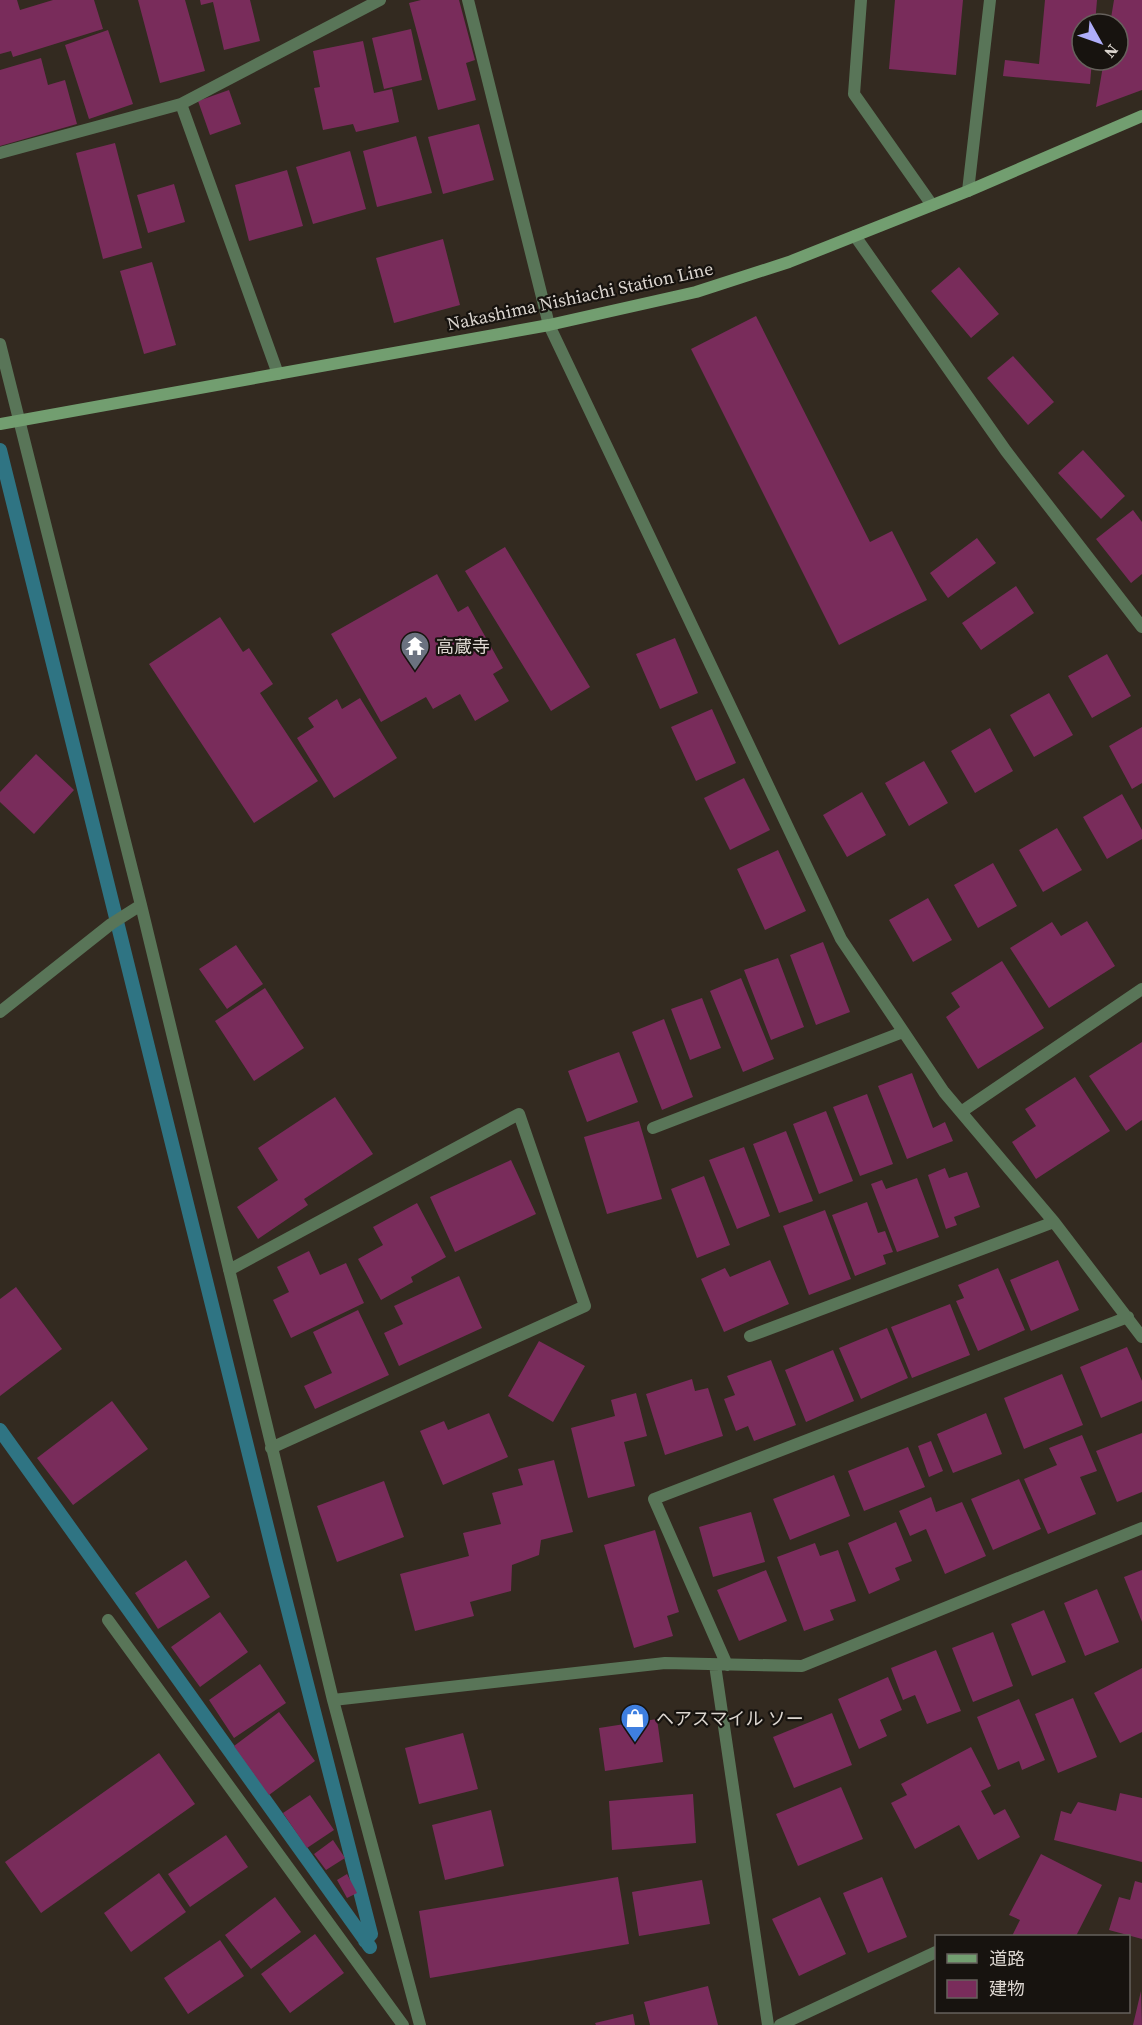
<svg xmlns="http://www.w3.org/2000/svg" width="1142" height="2025" font-family="'Source Serif 4','Noto Sans JP',serif">
	<style>
		.lines { fill: none; stroke-linecap: round; stroke-linejoin: round }
		.stream { stroke: #2f7483; stroke-width: 14 }
		.building { fill: #792c5b }
		.street { stroke: #597558; stroke-width: 12 }
		.secondary { stroke: #729e70; stroke-width: 12 }
		.labels { text-anchor: middle; dominant-baseline: central; stroke-width: 4.5; stroke-linejoin: round; paint-order: stroke }
		.street-label { font-size: 18px; fill: #dcd6d0; stroke: #17130f }
		.poi-label { font-size: 18px; fill: #dcd6d0; stroke: #17130f; text-anchor: start }
	</style>
	<rect width="100%" height="100%" fill="#332a20"/>
	<g class="lines">
		<!-- stream -->
		<path class="stream" d="M0 450 276 1563 371 1934 365 1941
			M0 1430 370 1947"/>
	</g>
	<!-- building -->
	<path class="building" d="M0 0H17L20 10 53 0H94L103 29 13 57 11 51 0 54Z
		M138 0H185L205 71 160 83Z
		M200 0H250L260 41 224 50 213 2 201 5Z
		M421 0H459L475 60 466 63 476 100 438 110 409 3Z
		M895 0H963L956 75 889 69Z
		M1045 0H1097L1095 24H1082V60H1092L1090 84 1003 76 1005 60 1039 64Z
		M1114 0H1142V90L1096 107 1104 60H1118V24H1110Z
		M411 29 422 80 384 89 372 38Z
		M108 30 133 104 89 119 65 45Z
		M363 41 374 93 392 89 399 122 356 132 353 124 323 130 314 88 320 87 313 51Z
		M41 58 48 85 65 80 77 124 0 146V70Z
		M229 90 241 124 210 135 198 101Z
		M479 124 494 180 443 194 428 137Z
		M416 136 432 193 377 207 363 151Z
		M115 143 142 248 103 259 76 153Z
		M350 151 366 209 313 224 296 167Z
		M287 170 303 226 249 241 235 185Z
		M174 184 185 222 148 233 137 195Z
		M443 239 460 305 394 323 376 258Z
		M152 262 176 345 144 354 120 271Z
		M959 267 999 314 971 338 931 291Z
		M756 316 870 542 892 531 927 600 839 645 691 349Z
		M1013 356 1054 402 1028 425 987 378Z
		M1083 450 1125 496 1101 519 1058 473Z
		M1133 510 1142 522V574L1131 583 1096 539Z
		M977 538 996 563 948 598 930 573Z
		M505 547 590 687 551 711 465 571Z
		M437 574 458 612 468 606 503 668 493 674 509 701 475 721 460 694 433 709 426 697 381 722 331 634Z
		M1016 586 1034 613 981 650 962 623Z
		M220 617 243 652 249 648 273 684 260 693 318 781 254 823 149 664Z
		M675 638 698 693 660 709 636 654Z
		M1107 654 1131 696 1092 718 1068 676Z
		M1049 693 1073 735 1034 757 1010 715Z
		M360 698 397 758 334 798 297 738 314 727 308 718 337 699 342 709Z
		M712 709 736 763 696 781 671 727Z
		M1142 727V783L1132 789 1109 746Z
		M990 728 1013 771 975 793 951 751Z
		M36 754 74 790 34 834 0 802V792Z
		M924 761 948 803 909 826 885 783Z
		M744 778 770 830 730 850 704 798Z
		M862 792 886 835 847 857 823 815Z
		M1122 794 1142 830V839L1107 859 1083 817Z
		M1057 828 1082 870 1043 892 1019 850Z
		M778 850 806 911 765 930 737 869Z
		M993 863 1017 906 978 928 954 885Z
		M928 898 952 940 913 962 889 920Z
		M1087 921 1115 966 1049 1008 1010 948 1052 922 1061 936Z
		M823 942 850 1012 816 1025 790 955Z
		M236 945 263 984 227 1009 199 969Z
		M778 958 804 1027 771 1040 744 970Z
		M1002 961 1044 1028 978 1069 946 1017 960 1007 951 993Z
		M741 978 774 1059 743 1072 710 991Z
		M265 988 304 1048 254 1081 215 1021Z
		M702 998 721 1048 690 1060 671 1009Z
		M664 1019 693 1097 662 1110 632 1032Z
		M1142 1042V1120L1126 1131 1089 1076Z
		M619 1052 638 1102 587 1122 568 1071Z
		M912 1073 933 1128 945 1122 953 1141 907 1159 878 1086Z
		M1075 1077 1110 1131 1036 1179 1012 1142 1036 1126 1025 1109Z
		M867 1094 893 1164 860 1176 833 1107Z
		M335 1097 373 1154 304 1199 308 1205 258 1239 237 1207 278 1180 258 1148Z
		M826 1111 853 1181 819 1194 793 1124Z
		M639 1121 662 1199 607 1214 584 1137Z
		M786 1131 813 1201 779 1213 753 1144Z
		M744 1147 770 1216 737 1229 709 1160Z
		M511 1160 536 1214 455 1252 430 1197Z
		M945 1168 949 1178 967 1172 980 1207 954 1217 957 1225 946 1229 928 1175Z
		M704 1176 730 1245 697 1258 671 1189Z
		M917 1178 939 1237 897 1252 871 1184 882 1180 886 1189Z
		M867 1202 878 1233 885 1231 893 1252 883 1255 886 1264 855 1276 832 1215Z
		M417 1203 446 1257 411 1277 413 1282 381 1300 358 1259 383 1245 373 1227Z
		M825 1210 851 1279 809 1295 783 1226Z
		M309 1251 320 1275 346 1263 364 1303 291 1338 273 1300 289 1292 277 1267Z
		M770 1260 789 1304 724 1332 701 1279 725 1268 730 1277Z
		M1058 1260 1079 1310 1031 1331 1010 1280Z
		M998 1268 1025 1330 978 1351 956 1301 964 1298 958 1285Z
		M459 1276 482 1328 399 1366 384 1333 403 1324 394 1306Z
		M16 1287 62 1349 0 1396V1299Z
		M950 1304 970 1355 912 1378 891 1327Z
		M358 1310 389 1375 315 1409 304 1386 332 1373 313 1332Z
		M887 1328 908 1378 861 1399 839 1348Z
		M539 1341 585 1366 553 1422 508 1396Z
		M1127 1347 1142 1381V1401L1101 1418 1080 1367Z
		M833 1350 854 1401 806 1422 785 1370Z
		M771 1360 796 1425 754 1441 748 1426 736 1431 724 1399 735 1395 727 1376Z
		M1062 1374 1083 1425 1024 1449 1004 1398Z
		M692 1379 695 1391 708 1388 723 1436 665 1455 646 1394Z
		M636 1393 647 1436 624 1442 635 1486 588 1498 571 1428 615 1416 611 1400Z
		M112 1401 148 1449 73 1505 37 1458Z
		M489 1413 508 1457 443 1485 420 1431 444 1421 448 1430Z
		M986 1413 1002 1454 953 1473 937 1434Z
		M1142 1433V1492L1117 1502 1096 1451Z
		M1082 1435 1097 1471 1080 1477 1096 1514 1048 1534 1024 1479 1057 1465 1049 1448Z
		M931 1441 943 1471 929 1477 918 1446Z
		M908 1447 925 1487 864 1511 848 1471Z
		M554 1460 573 1532 541 1540 539 1555 512 1565 511 1591 470 1602 474 1616 415 1631 400 1574 469 1556 463 1533 501 1524 492 1493 523 1485 518 1469Z
		M834 1475 850 1516 790 1540 773 1499Z
		M1019 1479 1041 1529 993 1550 971 1499Z
		M384 1481 404 1537 337 1562 317 1506Z
		M931 1497 936 1512 962 1502 986 1556 945 1574 926 1529 910 1536 899 1511Z
		M751 1512 765 1562 713 1577 699 1527Z
		M896 1522 912 1561 895 1568 900 1580 869 1594 848 1543Z
		M655 1530 679 1612 667 1616 673 1636 634 1648 604 1545Z
		M815 1543 820 1556 838 1550 856 1601 830 1610 834 1620 804 1631 777 1557Z
		M186 1560 210 1597 158 1629 135 1593Z
		M766 1570 787 1621 739 1641 717 1590Z
		M1142 1570V1622L1124 1577Z
		M1097 1589 1119 1642 1085 1656 1064 1603Z
		M1044 1610 1066 1662 1032 1676 1011 1624Z
		M220 1612 248 1652 200 1687 171 1647Z
		M993 1632 1013 1686 973 1702 952 1648Z
		M936 1650 961 1711 927 1724 915 1695 903 1700 891 1668Z
		M260 1664 286 1703 234 1738 209 1700Z
		M1142 1668V1732L1120 1743 1094 1693Z
		M888 1677 902 1710 880 1720 887 1736 859 1749 838 1699Z
		M1073 1698 1097 1757 1058 1773 1035 1714Z
		M1019 1699 1045 1760 1022 1770 1019 1761 998 1770 977 1717Z
		M279 1712 315 1761 269 1795 234 1746Z
		M832 1713 852 1765 794 1788 773 1737Z
		M657 1719 663 1762 605 1771 599 1728Z
		M463 1733 478 1789 419 1804 405 1748Z
		M971 1747 991 1786 981 1791 994 1815 1005 1809 1020 1837 978 1860 959 1825 915 1849 891 1803 907 1795 901 1784Z
		M159 1753 195 1804 41 1913 5 1862Z
		M841 1787 863 1839 798 1866 776 1814Z
		M1120 1793 1142 1798V1862L1054 1840 1061 1811 1071 1814 1078 1802 1116 1811Z
		M693 1794 696 1843 612 1850 609 1801Z
		M310 1795 334 1830 307 1848 283 1813Z
		M491 1810 504 1866 445 1880 432 1825Z
		M226 1835 248 1867 190 1907 168 1874Z
		M333 1840 345 1858 326 1870 314 1854Z
		M1041 1854 1102 1885 1076 1936H1012L1020 1920 1009 1915Z
		M159 1873 186 1912 131 1952 104 1913Z
		M347 1874 357 1893 347 1898 337 1880Z
		M618 1877 629 1944 430 1978 419 1911Z
		M882 1877 907 1937 868 1953 843 1893Z
		M702 1880 710 1924 639 1936 632 1892Z
		M1135 1881 1142 1883V1939L1109 1930 1119 1897 1130 1900Z
		M275 1897 301 1932 251 1969 225 1935Z
		M820 1897 846 1954 799 1976 772 1919Z
		M315 1934 344 1973 290 2013 261 1974Z
		M220 1940 244 1976 188 2014 164 1978Z
		M708 1986 718 2025H650L644 2002Z
		M1141 1991 1142 2025H1133Z
		M633 2014 635 2025H596L595 2023Z"/>
	<g class="lines">
		<!-- street -->
		<path class="street" d="M468 0 549 325 841 939 944 1092 1054 1222 1142 1337
			M861 0 854 94 932 205
			M181 104 278 374
			M0 153 181 104 380 0
			M968 191 990 0
			M855 236 1006 451 1142 627
			M0 344 141 905 333 1700 420 2025
			M0 1012 111 924 141 905
			M961 1112 1142 989
			M653 1128 903 1032
			M229 1270 519 1114 585 1306 271 1448
			M750 1336 1054 1222
			M108 1620 403 2025
			M715 1665 768 2025
			M727 1665 654 1499 1128 1317
			M333 1700 665 1663 802 1666 1142 1528
			M780 2025 936 1952"/>
		<!-- secondary -->
		<path class="secondary" d="M0 424 549 325 696 292 789 262 968 191 1142 116"/>
	</g>
	<!-- icons -->
	<defs>
		<g id="temple-pin" transform="scale(1.5)"><path d="M0 17L-7.5 6A9.5 9.5 0 1 1 7.5 6Z" fill="#6b7280" stroke="#17130f"/><path d="M0-6L5-2H3V0L6.5 2.5H4V6H1.5V3h-3V6H-4V2.5H-6.5L-3 0V-2H-5Z" fill="#fff"/></g>
		<g id="shop-pin" transform="scale(1.5)"><path d="M0 17L-7.5 6A9.5 9.5 0 1 1 7.5 6Z" fill="#3f7fe0" stroke="#17130f"/><path d="M-5-2.5h2.3a2.7 3.5 0 0 1 5.4 0H5L5.5 6h-11ZM-1.5-2.5h3a1.5 2.3 0 0 0-3 0Z" fill="#fff"/></g>
	</defs>
	<g fill-rule="evenodd">
		<use href="#temple-pin" x="415" y="646"/>
		<use href="#shop-pin" x="635" y="1718"/>
	</g>
	<g class="labels">
		<!-- street labels -->
		<g class="street-label">
			<text transform="translate(580 296) rotate(-12)">Nakashima Nishiachi Station Line</text>
		</g>
		<!-- poi labels -->
		<g class="poi-label">
			<text x="436" y="646">高蔵寺</text>
			<text x="656" y="1718">ヘアスマイル ソー</text>
		</g>
	</g>
	<!-- legend -->
	<rect x="935" y="1935" width="195" height="78" fill="#17130f" stroke="#66615c" stroke-width="1.5"/>
	<rect x="947" y="1954" width="30" height="9" fill="#729e70" stroke="#66615c" stroke-width="1.5"/>
	<text x="989" y="1965" font-size="18" fill="#dcd6d0">道路</text>
	<rect x="947" y="1980" width="30" height="18" fill="#792c5b" stroke="#66615c" stroke-width="1.5"/>
	<text x="989" y="1995" font-size="18" fill="#dcd6d0">建物</text>
	<!-- north arrow -->
	<g transform="translate(1100 42) rotate(130)"><circle r="28" fill="#17130f" stroke="#66615c" stroke-width="1.5"/>
	<path d="M0-4.5L10 22L0 15L-10 22Z" fill="#afaefa"/>
	<text y="-9" font-size="16" font-weight="bold" text-anchor="middle" fill="#dcd6d0">N</text>
	</g>
</svg>
